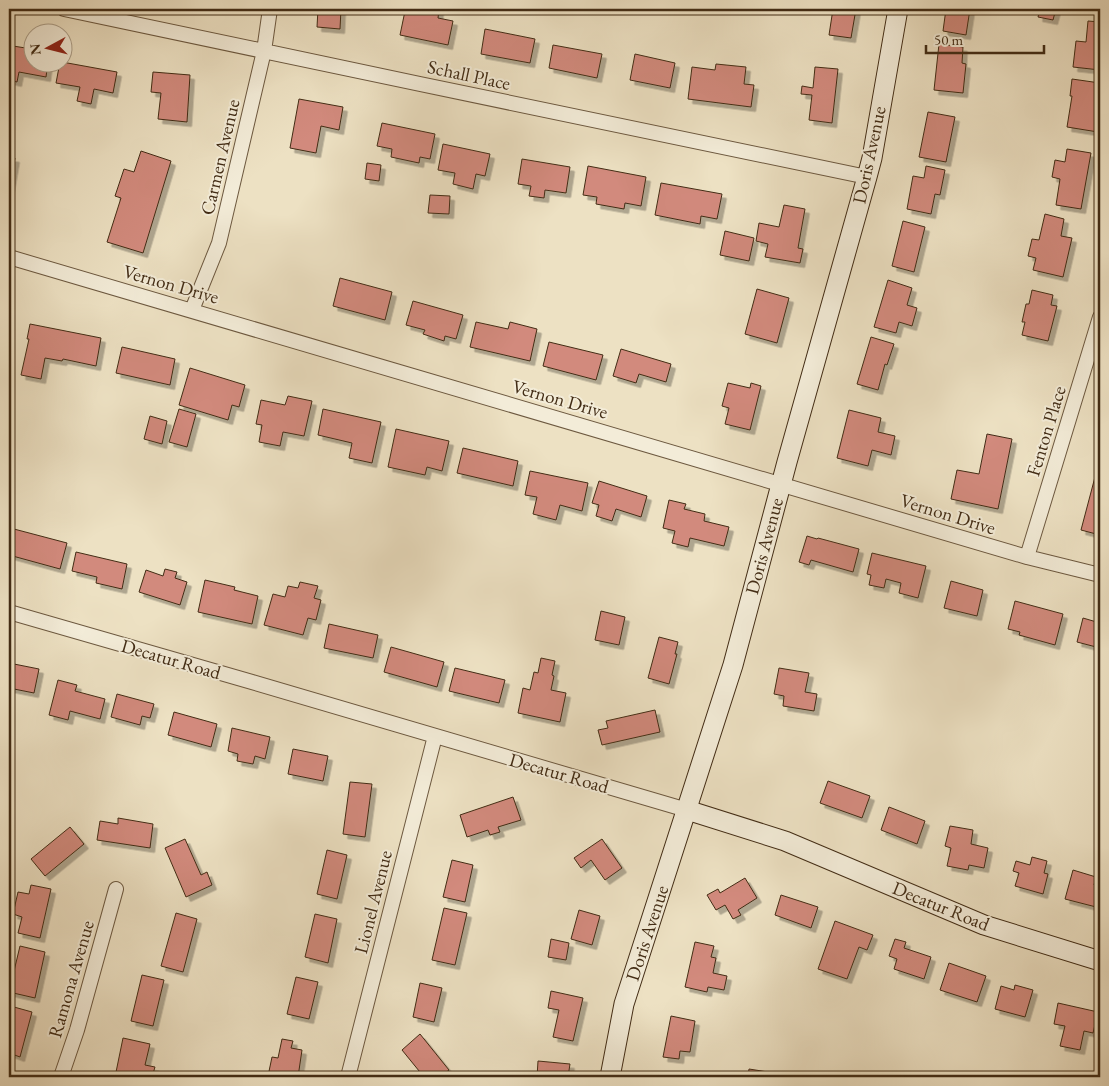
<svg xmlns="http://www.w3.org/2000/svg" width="1109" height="1086" font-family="'EB Garamond',serif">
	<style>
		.building { fill: #d28a7d; stroke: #422c15; filter: url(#shadow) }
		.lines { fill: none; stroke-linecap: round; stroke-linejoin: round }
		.street-casing { stroke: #6d5940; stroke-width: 16 }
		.secondary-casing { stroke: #422c15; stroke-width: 21 }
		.street { stroke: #f3ecd8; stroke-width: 14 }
		.secondary { stroke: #f3ecd8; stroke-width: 19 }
		.labels { text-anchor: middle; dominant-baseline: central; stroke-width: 4; stroke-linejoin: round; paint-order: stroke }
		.street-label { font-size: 19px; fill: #422c15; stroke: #f3ecd8 }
	</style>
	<defs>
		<filter id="shadow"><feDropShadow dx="4.5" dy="4.5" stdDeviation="0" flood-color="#0004"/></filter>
	</defs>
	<rect width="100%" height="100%" fill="#ede1c3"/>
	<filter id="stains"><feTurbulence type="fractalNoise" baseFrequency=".004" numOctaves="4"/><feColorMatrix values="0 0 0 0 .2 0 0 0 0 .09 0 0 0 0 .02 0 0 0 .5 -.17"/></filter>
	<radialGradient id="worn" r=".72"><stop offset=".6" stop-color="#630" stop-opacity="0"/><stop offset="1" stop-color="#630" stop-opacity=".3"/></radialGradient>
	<!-- building -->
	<path class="building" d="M318 9H341L340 29 317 27Z
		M422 9 439 10 438 18 453 21 448 45 400 35 405 11 421 14Z
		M833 9H856L851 38 829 35Z
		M946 9H970L966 35 943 31Z
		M1040 9H1056L1053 20 1038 17Z
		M1088 21 1100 22V70L1073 67 1076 41 1086 42Z
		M485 29 535 39 530 63 481 54Z
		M939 44 963 47 962 63 966 64 963 93 934 90Z
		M553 45 602 54 597 78 549 68Z
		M13 46 32 49V62H48L46 77 19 72 17 82 9 80V49H13Z
		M635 54 675 63 670 88 630 80Z
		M60 62H62L117 72 113 93 94 89 91 104 77 101 80 87 56 83Z
		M716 64 746 67 744 84 754 85 751 107 688 99 692 67 715 70Z
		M815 67 838 69 832 123 809 120 812 95 801 94 802 86 813 88Z
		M153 72 190 75 187 122 158 119 161 93 151 92Z
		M1072 79 1100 83V113L1098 132 1067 127 1072 96H1070Z
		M299 99 343 107 339 130 321 126 316 153 290 148Z
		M928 112 955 117 946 162 919 157Z
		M382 123 435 134 430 159 420 157 419 163 391 157 392 149 377 146Z
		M443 144 490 154 485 176 476 174 473 189 453 184 455 173 438 170Z
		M1067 149 1091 153 1081 209 1056 205 1060 179 1052 177 1055 160 1065 162Z
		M141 151 171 161 143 253 107 242 121 198 115 196 124 169 134 172Z
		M9 157 15 158 9 192Z
		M522 159 570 167 566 193 545 190 544 198 529 196 531 186 518 184Z
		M367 163 381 165 379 181 365 179Z
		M588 166 646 177 641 206 625 203 624 209 596 204 597 197 583 195Z
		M926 166 945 170 940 195 935 194 931 214 907 209 913 176 924 178Z
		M661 183 722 194 717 219 701 216 700 224 655 215Z
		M430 195 450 196 449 214 428 213Z
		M784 205 805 209 798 248 803 249 800 263 765 257 768 244 756 241 759 223 779 227Z
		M1045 214 1064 219 1061 236 1072 238 1063 277 1033 270 1036 258 1028 256 1032 239 1039 240Z
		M903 221 925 227 914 272 892 266Z
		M725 231 754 238 749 261 720 255Z
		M340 278 392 292 385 320 333 306Z
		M888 280 912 288 907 305 917 308 912 326 899 322 896 333 874 327Z
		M757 289 789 298 777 343 745 334Z
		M1032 290 1053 295 1051 305 1057 306 1048 341 1022 335 1025 322H1022L1026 304H1029Z
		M413 301 463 315 456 339 445 336 444 341 423 334 425 330 406 325Z
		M476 322 508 329 510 322 537 329 530 361 470 347Z
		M30 324 101 338 96 366 63 359 62 361 45 358 41 379 21 375 29 339H27Z
		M871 337 894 344 887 365 885 364 878 390 857 384Z
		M549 342 603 355 596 380 543 366Z
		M122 347 175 359 170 385 116 373Z
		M621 349 671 364 666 382 639 374 636 383 613 376Z
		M190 368 245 385 239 407 232 405 228 420 179 405Z
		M728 383 750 388 751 383 761 386 750 430 725 424 729 408 722 406Z
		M288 396 312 401 304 436 283 432 280 446 259 442 262 425 256 424 261 400 285 405Z
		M179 409 196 414 187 447 169 442Z
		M323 409 381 422 372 463 349 458 352 443 318 435Z
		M849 410 881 418 878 432 895 436 891 455 872 450 868 466 837 458Z
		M150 416 167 421 162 444 144 439Z
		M396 429 449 441 442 471 427 467 425 475 388 467Z
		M987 434 1012 439 998 509 951 499 957 470 979 474Z
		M463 448 518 461 513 486 457 473Z
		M530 471 588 483 582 511 560 505 556 520 533 514 537 497 525 495Z
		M1095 477 1100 479V535L1081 530Z
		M599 481 647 496 641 517 616 509 612 521 596 516 599 505 592 503Z
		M669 500 686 504 684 509 705 514 704 521 729 527 724 546 690 538 688 547 672 543 675 531 663 528Z
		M14 529 67 543 60 569 9 555V549Z
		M807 536 817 539 818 538 859 549 853 572 811 560 809 565 799 562Z
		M76 552 127 564 122 589 96 583 97 577 72 571Z
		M872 553 926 566 918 598 899 593 901 583 886 579 884 588 869 585 871 575 867 574Z
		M165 569 177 572 175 578 187 582 180 605 139 592 146 570 163 576Z
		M205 580 235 587 234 590 258 596 252 624 198 612Z
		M951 581 983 590 977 616 944 608Z
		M300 582 318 586 314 598 321 600 316 620 308 618 303 635 264 625 273 594 285 597 288 586 298 588Z
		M1015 601 1063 614 1055 645 1019 635 1020 632 1008 629Z
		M601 611 625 617 619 645 595 640Z
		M1083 618 1100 623V648L1077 642Z
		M329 624 378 635 373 658 324 648Z
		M659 637 678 642 675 654H677L669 684 648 678Z
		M391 647 444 662 437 687 384 672Z
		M541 658 555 661 552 675 554 676 551 690 566 693 560 722 518 713 523 688 530 690 534 672 538 673Z
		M9 663 39 669 34 693 9 688Z
		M455 668 505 680 499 703 449 691Z
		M779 668 809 673 805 692 817 694 814 711 783 706 784 696 774 694Z
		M58 680 77 685 75 691 105 699 100 719 70 711 68 720 49 715Z
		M117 694 154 704 150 718 142 716 140 725 111 717Z
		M655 710 660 732 602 745 598 730 608 728 606 721Z
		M174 712 217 724 211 747 168 735Z
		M232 728 270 737 265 759 255 756 253 764 237 761 238 754 228 751Z
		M293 749 328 756 323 781 288 774Z
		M828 781 870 796 862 818 820 803Z
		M350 782 372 784 365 837 343 834Z
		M513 797 521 820 498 827 500 832 490 835 488 830 467 837 460 815Z
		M889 807 925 821 917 844 881 830Z
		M118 818 153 824 150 848 97 840 100 821 118 824Z
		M950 826 973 830 971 844 988 848 984 868 969 865 968 870 947 866 951 848 945 846Z
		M70 827 84 844 45 876 31 859Z
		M185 839 201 875 207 872 212 885 186 897 165 848Z
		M602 839 622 868 605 880 591 860 581 868 574 858Z
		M327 850 347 855 337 899 317 894Z
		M1032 857 1047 861 1044 873 1048 874 1043 894 1015 886 1019 873 1013 871 1016 861 1030 865Z
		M452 860 473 865 465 902 443 897Z
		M1073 870 1096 877 1094 885 1100 886V908L1065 899Z
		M745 878 757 898 738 910 741 915 733 919 725 905 716 910 707 895 718 889 720 893Z
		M31 885 51 889 40 938 18 933 22 917 13 914 18 892 29 894Z
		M781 895 818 907 811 928 775 915Z
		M444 908 467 913 455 965 432 960Z
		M579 910 600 916 592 945 571 939Z
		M176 913 197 919 183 972 161 966Z
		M315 914 337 919 328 963 305 957Z
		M835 921 873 935 867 950 859 947 847 979 818 969Z
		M551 939 569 943 566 960 548 957Z
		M895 939 906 942 904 948 931 957 924 979 894 969 897 959 889 956Z
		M695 942 714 946 711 957 716 958 713 973 727 976 724 990 708 987 707 992 685 987Z
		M20 946 45 952 35 998 9 992Z
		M949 963 986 976 977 1002 940 990Z
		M142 975 164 980 153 1026 131 1021Z
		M296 977 318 982 309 1019 287 1014Z
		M420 983 442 988 434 1022 413 1017Z
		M1015 985 1033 990 1025 1017 995 1009 1001 986 1014 990Z
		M551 991 583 998 573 1041 553 1037 559 1010 548 1008Z
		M1058 1003 1098 1012 1093 1033 1084 1031 1080 1050 1060 1046 1065 1026 1054 1024Z
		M14 1007 32 1012 20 1057 9 1053V1024Z
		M671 1016 695 1021 690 1052 680 1051 679 1059 663 1057Z
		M420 1034 449 1070 440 1077H424L402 1050Z
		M123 1038 150 1044 145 1065 155 1067 152 1077H115Z
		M282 1039 293 1041 291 1048 302 1050 298 1077H275L268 1076 272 1057 278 1058Z
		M538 1061 570 1064 568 1077H537Z
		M749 1069 768 1072 767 1077H748Z"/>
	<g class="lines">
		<!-- street casing -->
		<g class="street-casing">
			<path id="street" d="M64 9 420 84 867 177
				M9 257 1027 557 1100 575
				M192 310 219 243 264 51 270 9
				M1027 557 1100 317
				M9 612 252 682 687 810
				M60 1077 62 1074 77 1030 116 889
				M348 1077 435 736"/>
		</g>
		<!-- secondary casing -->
		<g class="secondary-casing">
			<path id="secondary" d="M687 810 785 841 984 925 1100 961
				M610 1077 624 1004 733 665 787 462 867 177 872 158 898 9"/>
		</g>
		<!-- street -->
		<use href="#street" class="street"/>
		<!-- secondary -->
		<use href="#secondary" class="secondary"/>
	</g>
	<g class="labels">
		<!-- street labels -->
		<g class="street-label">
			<text transform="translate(469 75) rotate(12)">Schall Place</text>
			<text transform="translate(869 155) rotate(-78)">Doris Avenue</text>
			<text transform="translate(220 157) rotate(-77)">Carmen Avenue</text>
			<text transform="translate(171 284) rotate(16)">Vernon Drive</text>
			<text transform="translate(560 399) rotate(16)">Vernon Drive</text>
			<text transform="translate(1046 431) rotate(-73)">Fenton Place</text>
			<text transform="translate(948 514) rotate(17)">Vernon Drive</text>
			<text transform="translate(764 546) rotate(-75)">Doris Avenue</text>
			<text transform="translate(171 659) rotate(16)">Decatur Road</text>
			<text transform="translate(559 773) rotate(16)">Decatur Road</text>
			<text transform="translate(373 902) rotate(-76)">Lionel Avenue</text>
			<text transform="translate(941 906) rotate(22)">Decatur Road</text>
			<text transform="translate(647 933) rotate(-72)">Doris Avenue</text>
			<text transform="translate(71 979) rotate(-74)">Ramona Avenue</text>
		</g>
	</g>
	<!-- margin -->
	<rect width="1109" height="1086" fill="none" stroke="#ede1c3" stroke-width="30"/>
	<rect x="10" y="10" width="1089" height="1066" fill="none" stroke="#422c15" stroke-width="2.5"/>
	<rect x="15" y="15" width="1079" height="1056" fill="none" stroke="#422c15"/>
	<!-- north arrow -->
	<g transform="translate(48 48) rotate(263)"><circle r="24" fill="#f3ecd8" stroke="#ac9f8a"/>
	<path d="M0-4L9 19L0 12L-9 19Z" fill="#8f2418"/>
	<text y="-8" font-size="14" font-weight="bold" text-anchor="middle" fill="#422c15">N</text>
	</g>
	<!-- scale -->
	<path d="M926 45v8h118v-8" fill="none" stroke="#422c15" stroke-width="2.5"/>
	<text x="934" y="45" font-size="15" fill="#422c15" stroke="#f3ecd8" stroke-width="4" paint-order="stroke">50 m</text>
	<rect width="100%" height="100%" filter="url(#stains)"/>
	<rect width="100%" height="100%" fill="url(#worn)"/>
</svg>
